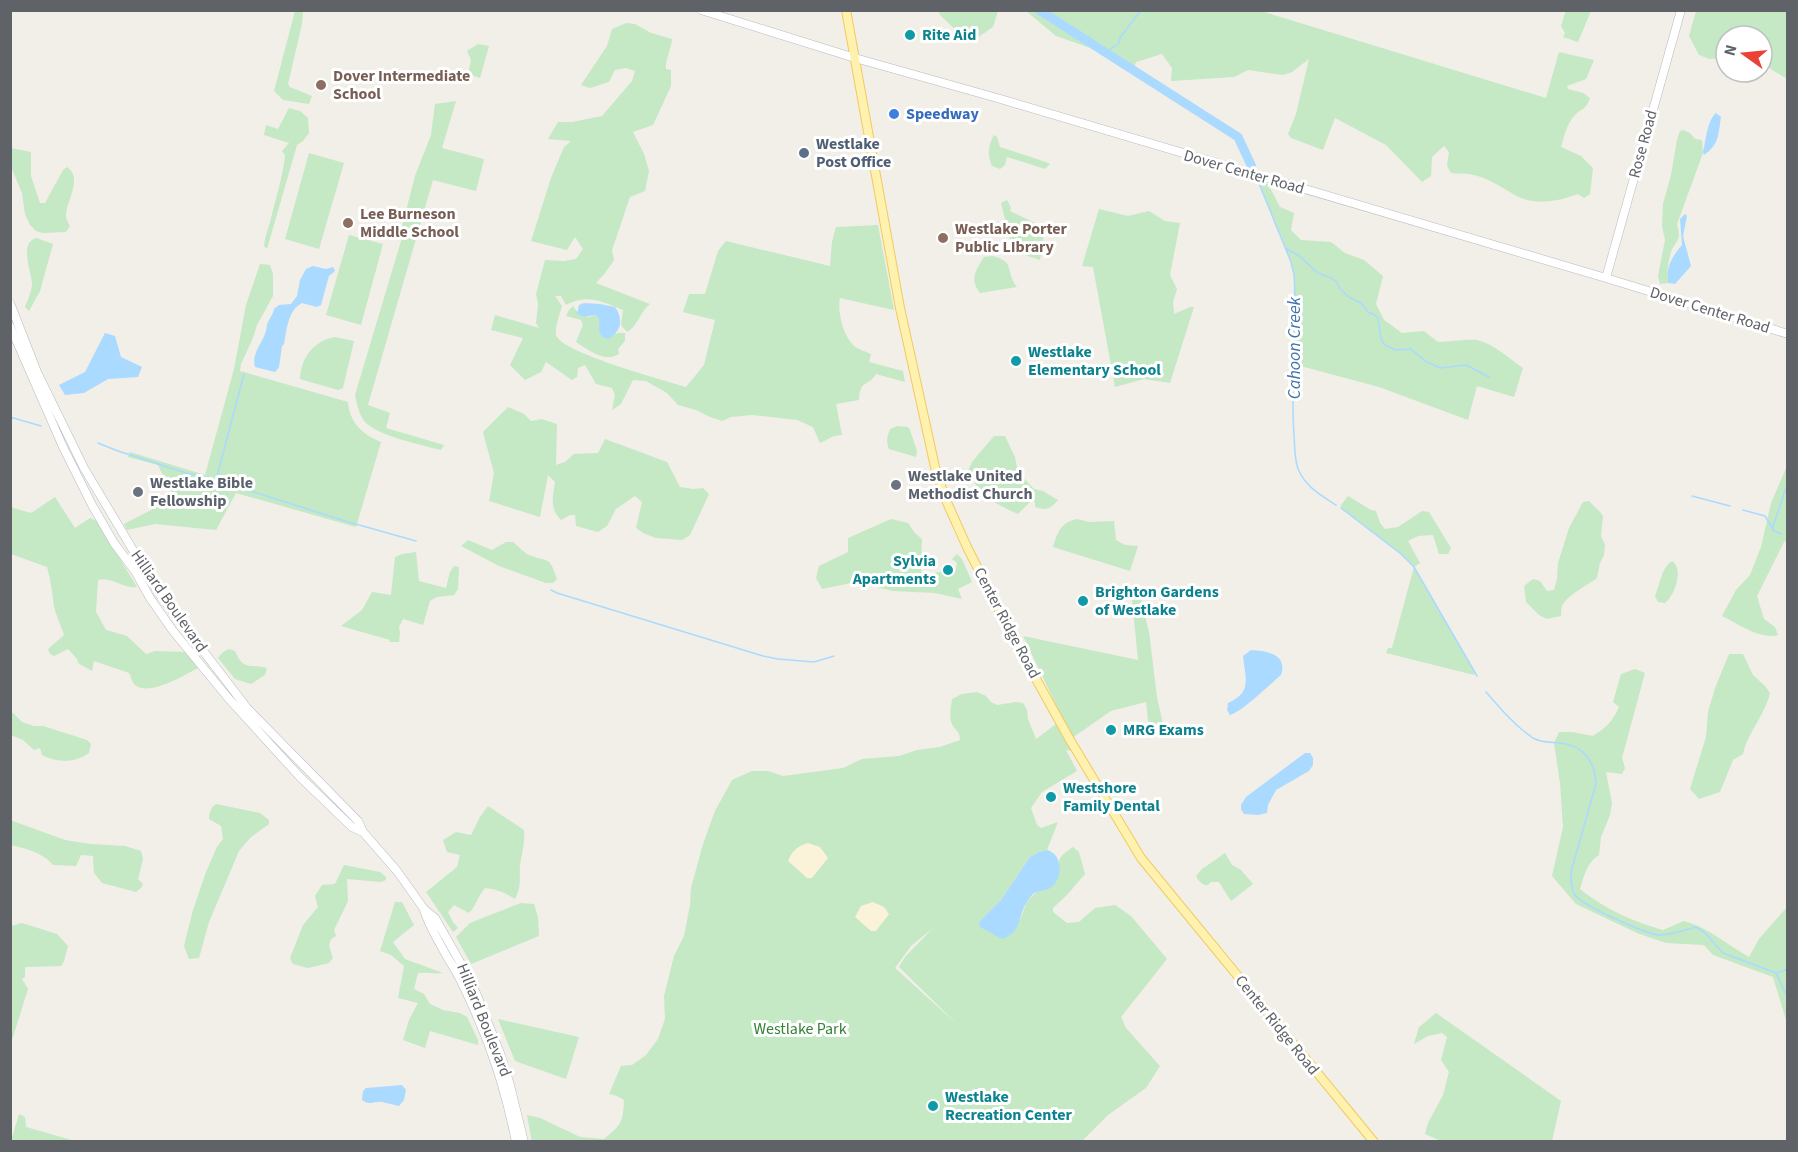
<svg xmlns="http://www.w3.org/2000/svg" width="1798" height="1152" font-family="'Source Sans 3',sans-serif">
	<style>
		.green { fill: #c5e8c5; fill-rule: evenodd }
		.sand { fill: #fbf3d9 }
		.water { fill: #aadaff }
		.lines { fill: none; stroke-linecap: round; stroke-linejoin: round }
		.stream { stroke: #aadaff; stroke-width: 1.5 }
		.river { stroke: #aadaff; stroke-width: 9 }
		.secondary-casing { stroke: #b6babf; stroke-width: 9 }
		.primary-casing { stroke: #f2c960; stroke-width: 10 }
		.secondary { stroke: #fff; stroke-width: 8 }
		.primary { stroke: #fff2af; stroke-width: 8 }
		.culture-dot { fill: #0f9aa8; stroke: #fff; stroke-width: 2 }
		.education-dot { fill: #8d6e63; stroke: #fff; stroke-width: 2 }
		.shop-dot { fill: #3f7fe0; stroke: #fff; stroke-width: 2 }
		.service-dot { fill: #5c6f8a; stroke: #fff; stroke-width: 2 }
		.worship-dot { fill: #6b7280; stroke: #fff; stroke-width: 2 }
		.labels { text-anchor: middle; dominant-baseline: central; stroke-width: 6; stroke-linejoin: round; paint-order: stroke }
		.culture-label { font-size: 16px; font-weight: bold; fill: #0d838f; stroke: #fff; text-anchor: start }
		.education-label { font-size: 16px; font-weight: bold; fill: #785e54; stroke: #fff; text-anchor: start }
		.shop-label { font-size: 16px; font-weight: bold; fill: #366cbe; stroke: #fff; text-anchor: start }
		.service-label { font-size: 16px; font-weight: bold; fill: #4e5e75; stroke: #fff; text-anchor: start }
		.street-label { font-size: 16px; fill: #5f6368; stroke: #fff }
		.worship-label { font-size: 16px; font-weight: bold; fill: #5b616d; stroke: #fff; text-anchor: start }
		.park-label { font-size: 16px; fill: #348238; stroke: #fff }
		.water-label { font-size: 18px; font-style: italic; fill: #4174aa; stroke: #fff }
	</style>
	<rect width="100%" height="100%" fill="#f1efe8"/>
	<!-- green -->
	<path class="green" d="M1566 10 1591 11 1578 42 1563 37 1565 33 1561 26Z
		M295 11H303L302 24 288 84 290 87 312 96 309 104 283 100 274 91Z
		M940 11V10L998 11 993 27 977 38 962 36 939 14Z
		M1026 11H1261L1546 98 1559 52 1594 60 1586 79 1567 86 1568 89 1583 93 1590 98C1585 111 1583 107 1575 115 1567 123 1564 137 1561 147L1581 156 1593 168 1590 194 1584 198 1578 194C1557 202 1533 206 1513 194 1501 187 1488 178 1474 175 1467 173 1458 174 1451 173L1447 166 1449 152 1444 146 1432 157 1431 176 1422 182 1386 145 1335 118 1323 150 1291 138 1288 134 1296 114 1309 59 1292 72 1283 75 1248 70 1234 77 1171 81 1172 68 1162 54 1136 62 1133 71 1105 53 1056 36Z
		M1696 11H1787V79L1769 68 1762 61V36H1726V58L1710 59 1699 55 1689 36Z
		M626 23 635 24 651 33 672 39C671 51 665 59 666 69L671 70V86L653 125 633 132 644 154 649 171 645 191 630 197 612 250 614 260 605 273 596 283 650 304C640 312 637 327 627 332L621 325 623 310C603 302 588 293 566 305L561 296H555L562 306C560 313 553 332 557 337 567 354 663 380 686 387L704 365 715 320 683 312 689 294H705L718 251 726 241 830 266 832 242 836 227 878 225 894 310 840 298C837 311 843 335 853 345 857 349 865 351 871 354L869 362 903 371 905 382 876 374C868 387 860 379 859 400L836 404 842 435 834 436 820 443 813 427 797 420 752 415 731 417 722 421 710 417 696 410 678 405 667 393 646 381 633 380 621 404 612 410 615 395 612 388 596 384 585 365 578 368 577 377 572 380 546 362 541 372 525 380 510 365 523 338 491 330 495 315 539 328 536 323 538 304 536 294 545 260 564 261 576 259 583 249 575 237 567 250 531 241 551 178 564 147 571 141 548 139 558 122H572L602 116 632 81 635 71 626 68 615 70 609 82 590 88 581 85 607 46 612 29Z
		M478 44 489 46 480 78 468 74 471 60 467 51Z
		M456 101 442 148 484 159 476 191 433 180 368 405 390 413 386 428 444 445 441 450C422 445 378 436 365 422 359 415 357 404 355 395L401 241V230L415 176 431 135 435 104Z
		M289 108 300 111 308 118 309 133 303 141 297 145 267 249 264 246C265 236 269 227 271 218 276 197 283 177 285 155L282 151 289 143 264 135 266 125 278 129Z
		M1683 130 1690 133 1695 139 1702 140 1703 153 1677 224C1682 242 1676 239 1671 252 1668 261 1667 274 1668 283L1660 284 1658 276 1665 240 1662 226 1663 204 1671 175 1677 140 1680 131Z
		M994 135 997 137 1000 147 1046 162 1050 164 1045 169 1007 157 1005 165 1000 169 992 166C987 154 988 146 994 135Z
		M11 148 31 152V176L40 203H45L63 170 67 167C84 179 65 202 66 217 67 220 68 223 70 226L66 232 43 233 36 231 30 225 25 214 22 193 11 167Z
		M309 153 344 163 319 249 285 239Z
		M1258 181 1268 184 1280 207 1294 213 1291 230 1301 240 1331 242 1345 253 1364 260 1383 276 1376 304 1384 320 1402 333 1424 331 1438 342C1447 342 1470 339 1477 340 1496 345 1508 358 1523 368L1514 397 1477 386 1468 420 1379 387 1293 364 1294 275 1291 262Z
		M1007 200 1011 208 1010 211 1035 223 1044 233 1040 260 1013 251 1001 203Z
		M1099 209 1128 216 1149 211 1165 221 1180 223 1170 275 1177 289 1173 302 1174 314 1190 307H1194L1170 383 1144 379 1115 387 1093 267 1082 266Z
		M349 235 383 244 361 325 326 315Z
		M36 238 53 244 40 291 29 311 25 307C28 299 32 291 32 283 31 271 19 243 36 238Z
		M993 256C1016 262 1005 272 1017 287L980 293C969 279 976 270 984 257Z
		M260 264 270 265 273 274V296L257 325 253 338 241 364 240 371 348 402C349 422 363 435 381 442L356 527 236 493 216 530 155 524 127 530 124 524 174 498 158 465 128 457 130 452 205 475 234 369 246 305Z
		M573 306C579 314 583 321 595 315L599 318V329L616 334 618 333H625V341L618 349 619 354C604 363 589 350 576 342L583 325 581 320 566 316 569 310Z
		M335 337 354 341 343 388 338 390 300 379C301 358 313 341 335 337Z
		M508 407 524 414 531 421 542 419 557 424 556 465 565 462 574 454 598 453 605 439 667 462 680 487 693 489 703 488 709 494 690 535 682 540 656 538 643 533 636 528 642 502 635 496 616 509 607 526 598 532 576 526 575 515H570L561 520C549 508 553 497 555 482L548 475 540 517 489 501 494 473 483 432Z
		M897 426 908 427 910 430 917 451 916 457 889 449C886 441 887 437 890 429Z
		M994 436H1005L1015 457 1018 472 1034 489 1043 491 1058 500C1050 509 1047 511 1035 507V502H1030L1018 514C992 502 981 497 968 471L972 462Z
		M1787 466V541L1784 542 1757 596 1764 619 1775 627 1778 635C1760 640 1737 623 1722 616L1736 590 1750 575 1761 547 1771 503Z
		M1348 496 1371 510 1376 511 1380 523 1385 529 1398 527 1422 511 1429 512 1451 548 1448 554H1439L1433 535 1418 536 1408 541 1420 563 1414 567 1475 673 1474 675 1386 653 1388 648H1392L1414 567 1401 554 1341 508V505Z
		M55 497 75 528 90 518 97 521 137 587C123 589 111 576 98 580L96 612 106 630 127 636 146 654 155 651 185 652 198 668C184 675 150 697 135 685 132 683 131 676 129 673L94 661 92 671 78 663 77 659 68 649 54 656 50 654 48 649 64 635C61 625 56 616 54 606 52 593 51 580 47 567L11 554 10 507 31 513Z
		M1589 501 1600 512 1603 516 1601 536 1605 545 1604 555 1600 563 1597 578C1587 586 1568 594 1562 606 1561 609 1561 613 1561 616L1547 619 1539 615 1526 602 1524 586 1533 579 1540 581 1547 591 1554 590 1557 579 1558 563 1569 528 1583 502Z
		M891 519 908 523 915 533 922 539 921 571 928 580 937 572 955 573 957 563 952 559 957 554 962 559 972 582 958 589 962 599 935 593 893 591 856 582 822 589 816 578 819 566 848 552V538Z
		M1077 519 1089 522 1114 521 1116 540 1125 545 1138 546 1130 571 1053 547C1057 533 1061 522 1077 519Z
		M468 540 492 550 506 542H513C518 546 523 552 529 555 549 563 549 555 557 579L553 583H546L499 566 461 546Z
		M416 552 419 581 446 588 450 572 454 566 459 567 458 589 454 595 437 597 430 601 423 625 403 619 399 627 400 633 399 642H389L390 640 341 626 362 610 372 592 391 595 395 557 402 554Z
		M1672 561C1684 569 1675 595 1665 603L1658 602 1655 596C1660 584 1662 567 1672 561Z
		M1132 599H1141L1149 632 1157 697 1164 729H1149L1146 702 1111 711 1072 738 1023 636 1138 660Z
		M229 649 235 651C244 672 249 663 267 668L265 675 251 684 235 679 218 658 223 652Z
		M1729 654H1743L1753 675 1765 686 1770 693C1764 717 1748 732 1743 754L1733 760 1720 792 1699 799 1690 789 1706 737 1708 712 1715 688Z
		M1635 669 1645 673 1622 758 1625 768 1622 774 1606 772 1612 803 1610 815 1601 837 1599 855C1587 862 1584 876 1580 889 1608 911 1630 920 1663 930L1684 921C1707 927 1728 945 1749 957L1759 939 1787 907V1023L1773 977 1713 955 1704 945 1666 943 1637 933 1576 904 1552 876 1563 827 1560 783 1554 743 1559 732H1572L1593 736C1607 727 1612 722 1619 707L1613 702 1621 674Z
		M977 692 986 696 991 702 997 705 1016 702 1023 703 1027 710 1028 719 1036 739 1056 724 1072 751 1066 750 1077 771 1042 792 1031 808 1037 825 1041 828 1058 822 1047 850 1039 852 1030 857 1001 900 979 922 1020 920 1027 902 1059 866C1057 857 1066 852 1073 847L1079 852 1085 874 1067 895 1053 908V912L1067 923 1079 922 1095 908 1115 905 1131 916 1167 959 1121 1017 1126 1028 1160 1066 1146 1088 1108 1115 1082 1141 532 1142 527 1115 540 1118 580 1137 604 1139C621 1125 623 1123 624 1100L617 1096 609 1094 621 1066 632 1065 646 1055 658 1039 665 1019 664 996 674 956 684 936 690 905 691 888 703 844 715 811 732 780 752 771H768L783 776 843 768 862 759 899 756 917 750 940 747 960 740C960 732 957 732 953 726 948 718 951 708 952 699L962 694ZM933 928 905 957 899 967 958 1025 895 968 911 946Z
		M11 713H13L22 722 34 726H43L87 740 91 744 89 753C76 763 57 763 42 755L40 748 34 750 23 740 11 735Z
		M216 804 260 813 269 820V824L250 838 239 851 209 922 199 958 189 959 184 946 193 910 206 872 217 847 223 839 221 826 209 819C209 813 211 807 216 804Z
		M488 806 524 830C525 843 522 852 520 865 519 879 522 886 515 899 505 893 497 889 485 888 478 896 476 906 469 913L454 905 448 912 453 922 458 928 453 932 426 892 457 867 460 855 447 852 443 840 456 832 471 835 480 817Z
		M10 820 65 840 90 844 125 846 141 851 143 859 138 879 143 884 141 888 136 892 102 883 94 873 93 856 81 855 76 866 53 865C42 852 27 849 11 845Z
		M1225 853 1232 865 1241 870 1253 884 1231 901 1219 882H1211L1208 885H1204L1198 880 1196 876 1202 869Z
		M344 865 380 872 386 877V880L381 882 347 879 348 901 334 930 336 936 331 939 329 946 333 958 329 963 308 968 293 964 290 958 303 925 318 907 315 896 322 885 335 884Z
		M395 902H402L414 925 393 942 405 959 443 973C434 974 426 972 418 973L414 989 424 994 430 1004 443 1010 460 1013 467 1017 478 1040V1045L430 1031 425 1048 403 1040 409 1020 418 1003 398 998 404 966 391 955 380 951Z
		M521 903 534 904 538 917 539 936 471 964 456 937 470 923Z
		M22 923 57 934 68 946 64 961 61 966 25 967V977L22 979 28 989 12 1040 11 926Z
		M1436 1013 1561 1101 1552 1141H1441L1425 1134 1428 1123 1443 1095 1449 1072 1441 1060 1447 1037 1442 1033 1428 1036 1414 1044 1419 1027Z
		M498 1019 579 1037 566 1079 515 1061Z
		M19 1114 25 1117 26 1127 75 1141H11Z"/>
	<!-- sand -->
	<path class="sand" d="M808 843 820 847 828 858 812 878H807L788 861C792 851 797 846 808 843Z
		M873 902 884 907 889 914 876 931H871L855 917 861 906Z"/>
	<!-- water -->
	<path class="water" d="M1716 113 1721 117C1718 134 1720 144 1704 155L1703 152C1706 140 1707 121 1716 113Z
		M1685 214 1687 216 1683 236 1691 266 1675 284 1668 283C1666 266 1672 257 1682 245L1680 219Z
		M313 266 326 269 333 267 335 271 329 276 321 305 317 307 302 303C288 310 287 329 284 344L282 346 279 367 275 372 255 367C251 354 263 342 266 331 268 324 265 329 268 322 271 316 273 314 274 309L279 305 291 304 297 296 300 280 306 269Z
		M584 303 600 304 615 307C624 320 621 332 608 339 596 336 600 328 599 319L596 315 584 317 577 314 579 305Z
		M105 333 115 336 121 357 142 367 138 377 108 379 84 393 65 395 59 385 85 372Z
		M1251 650C1267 651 1288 654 1281 675 1269 685 1243 711 1230 715L1227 710 1228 703C1253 692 1245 678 1243 656Z
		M1305 753H1310L1313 758V765L1309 771 1276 790 1268 805 1267 813 1258 815 1244 814 1241 809V805L1246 797Z
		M1047 850C1054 852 1057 856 1059 863 1061 872 1058 883 1050 888 1046 891 1041 890 1036 892 1033 893 1029 899 1027 902 1017 917 1023 931 1002 939L980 927 979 922 1001 900 1030 857 1039 852Z
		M402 1085 406 1090 404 1100 399 1106C393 1105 388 1103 382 1102 374 1101 370 1106 362 1100L363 1091 366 1088Z"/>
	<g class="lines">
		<!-- stream -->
		<path class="stream" d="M1105 53 1119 43 1120 38 1141 10
			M1258 181 1291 262 1294 275C1298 328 1290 382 1294 435 1295 447 1294 461 1299 471 1306 487 1322 496 1336 505
			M1285 248 1298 255 1318 273 1331 278 1337 282 1340 289 1349 297 1361 303 1368 312 1375 315 1378 318 1381 339 1385 345 1396 350 1411 349 1425 361 1440 368 1466 365 1489 377
			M10 417 41 426
			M98 443 118 451 186 473 216 480 345 521 416 541
			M216 480 244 374
			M1692 496 1730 506
			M1341 508 1401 554 1414 567 1477 676
			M1743 510 1765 516 1774 531 1781 534
			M1772 529 1788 482
			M551 590 557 593 763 656 778 659 814 662 834 656
			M1486 692C1500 708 1515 726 1533 738 1541 743 1552 742 1560 743 1584 745 1595 762 1596 784L1571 872C1571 880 1571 888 1575 895 1583 906 1646 934 1659 935 1671 935 1685 930 1696 927L1704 932 1723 953 1776 973 1788 998
			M1777 973 1788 969"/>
		<!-- river -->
		<path class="river" d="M1039 10 1238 137 1252 167"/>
		<!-- secondary casing -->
		<g class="secondary-casing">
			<path id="secondary" d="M701 10 855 58 997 98 1606 278 1788 334
				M1606 278 1681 10
				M10 303 37 372 84 468 158 592 247 708 358 821 363 832 397 871 424 909 435 918 460 962 476 993 500 1053 510 1085 524 1142
				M10 326 63 447 92 505 114 543 135 571 150 598 173 631 229 699 300 777 352 827 363 832
				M424 910C430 928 440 944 449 960 459 975 467 993 474 1009 493 1051 507 1096 516 1142"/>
		</g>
		<!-- primary casing -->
		<g class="primary-casing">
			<path id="primary" d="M846 10 900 308 917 385 935 467 945 498 967 547 1011 634 1070 740 1141 858 1374 1142"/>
		</g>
		<!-- secondary -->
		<use href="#secondary" class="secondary"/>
		<!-- primary -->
		<use href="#primary" class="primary"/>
	</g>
	<!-- markers -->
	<g class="culture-dot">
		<circle cx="910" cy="35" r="6"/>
		<circle cx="1016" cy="361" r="6"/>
		<circle cx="948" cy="570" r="6"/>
		<circle cx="1083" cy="601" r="6"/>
		<circle cx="1111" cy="730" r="6"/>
		<circle cx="1051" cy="797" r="6"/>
		<circle cx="933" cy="1106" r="6"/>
	</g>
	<g class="education-dot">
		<circle cx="321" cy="85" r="6"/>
		<circle cx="348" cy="223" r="6"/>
		<circle cx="943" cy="238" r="6"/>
	</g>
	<circle class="shop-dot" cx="894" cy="114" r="6"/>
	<circle class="service-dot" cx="804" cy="153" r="6"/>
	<g class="worship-dot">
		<circle cx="896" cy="485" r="6"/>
		<circle cx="138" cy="492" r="6"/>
	</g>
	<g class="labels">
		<!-- culture labels -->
		<g class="culture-label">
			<text x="922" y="35">Rite Aid</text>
			<text x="1028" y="352">Westlake<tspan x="1028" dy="18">Elementary School</tspan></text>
			<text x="936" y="561" text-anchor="end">Sylvia<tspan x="936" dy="18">Apartments</tspan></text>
			<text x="1095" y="592">Brighton Gardens<tspan x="1095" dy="18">of Westlake</tspan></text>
			<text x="1123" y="730">MRG Exams</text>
			<text x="1063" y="788">Westshore<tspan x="1063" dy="18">Family Dental</tspan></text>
			<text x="945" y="1097">Westlake<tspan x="945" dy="18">Recreation Center</tspan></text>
		</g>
		<!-- education labels -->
		<g class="education-label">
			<text x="333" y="76">Dover Intermediate<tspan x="333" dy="18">School</tspan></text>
			<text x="360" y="214">Lee Burneson<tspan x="360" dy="18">Middle School</tspan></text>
			<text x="955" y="229">Westlake Porter<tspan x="955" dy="18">Public LIbrary</tspan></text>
		</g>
		<!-- shop labels -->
		<g class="shop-label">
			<text x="906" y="114">Speedway</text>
		</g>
		<!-- service labels -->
		<g class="service-label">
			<text x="816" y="144">Westlake<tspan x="816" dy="18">Post Office</tspan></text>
		</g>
		<!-- street labels -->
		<g class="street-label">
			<text transform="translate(1643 144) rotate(-75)">Rose Road</text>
			<text transform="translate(1244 172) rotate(16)">Dover Center Road</text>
			<text transform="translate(1710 310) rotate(17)">Dover Center Road</text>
			<text transform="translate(169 601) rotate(55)">Hilliard Boulevard</text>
			<text transform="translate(1007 623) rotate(62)">Center Ridge Road</text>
			<text transform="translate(484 1020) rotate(68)">Hilliard Boulevard</text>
			<text transform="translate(1277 1025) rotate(51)">Center Ridge Road</text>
		</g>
		<!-- worship labels -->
		<g class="worship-label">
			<text x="908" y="476">Westlake United<tspan x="908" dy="18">Methodist Church</tspan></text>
			<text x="150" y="483">Westlake Bible<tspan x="150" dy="18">Fellowship</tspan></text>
		</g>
		<!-- park labels -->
		<g class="park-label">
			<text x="800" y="1029">Westlake Park</text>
		</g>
		<!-- water labels -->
		<g class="water-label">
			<text transform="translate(1294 348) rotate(-90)">Cahoon Creek</text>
		</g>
	</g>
	<!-- border -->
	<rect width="1798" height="1152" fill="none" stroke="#5f6368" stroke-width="24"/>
	<!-- north arrow -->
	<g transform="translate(1744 54) rotate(285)"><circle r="28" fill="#ffffff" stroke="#bfc1c3" stroke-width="1.5"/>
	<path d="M0-4.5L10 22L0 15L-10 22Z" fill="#ea4335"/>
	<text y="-9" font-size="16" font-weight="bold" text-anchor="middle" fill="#5f6368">N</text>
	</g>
</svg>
